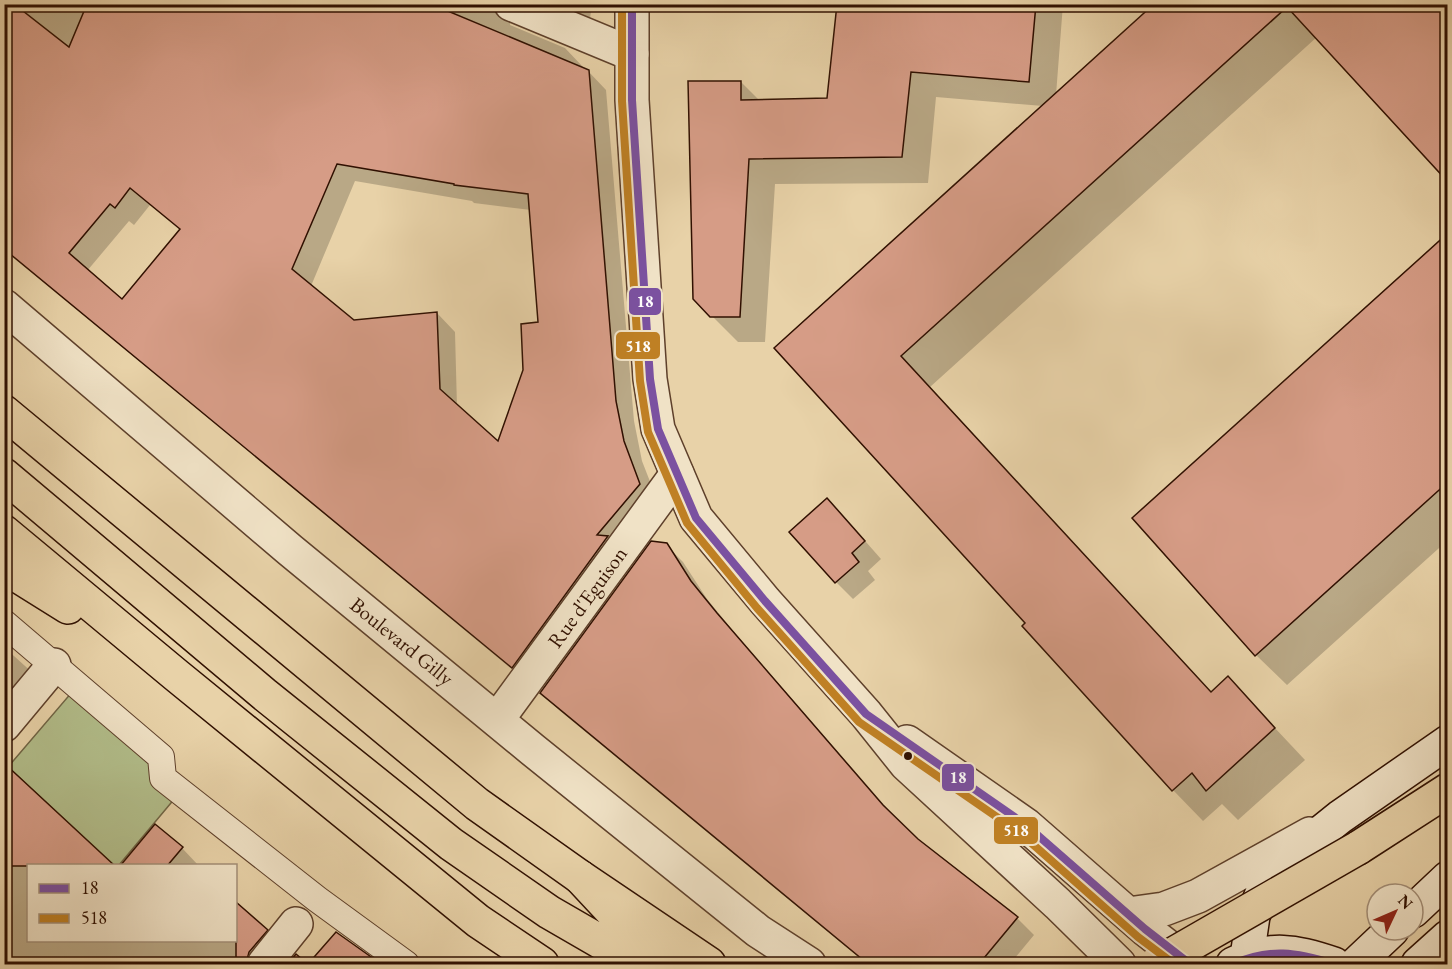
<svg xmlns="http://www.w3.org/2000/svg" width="1452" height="969" font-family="'EB Garamond',serif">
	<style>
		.green { fill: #b2bd8a; stroke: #716646; stroke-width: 1.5 }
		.shadow { fill: #0003; fill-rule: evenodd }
		.building { fill: #d69c86; stroke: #301001; stroke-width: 1.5; fill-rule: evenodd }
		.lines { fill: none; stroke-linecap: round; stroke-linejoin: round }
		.pedestrian-casing { stroke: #5e402b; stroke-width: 28 }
		.minor-casing { stroke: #5e402b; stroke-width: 36 }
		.tertiary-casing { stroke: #5e402b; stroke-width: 36 }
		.secondary-casing { stroke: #301001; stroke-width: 36 }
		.trunk-casing { stroke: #301001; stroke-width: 36 }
		.motorway-casing { stroke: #301001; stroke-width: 36 }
		.pedestrian { stroke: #f0e2c6; stroke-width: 26 }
		.minor { stroke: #f0e2c6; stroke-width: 33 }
		.tertiary { stroke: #f0e2c6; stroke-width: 33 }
		.secondary { stroke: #f0e2c6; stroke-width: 33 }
		.trunk { stroke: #e8d2a8; stroke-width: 33 }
		.motorway { stroke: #e8d2a8; stroke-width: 33 }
		.motorway-bridge-casing { stroke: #301001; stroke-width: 36; stroke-linecap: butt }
		.motorway-bridge { stroke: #e8d2a8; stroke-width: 33 }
		.bus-1-casing { stroke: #f0e2c6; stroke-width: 12 }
		.bus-2-casing { stroke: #f0e2c6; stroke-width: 12 }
		.bus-1 { stroke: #7b51a0; stroke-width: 8 }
		.bus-2 { stroke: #bf8024; stroke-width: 8 }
		.bus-dot { fill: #301001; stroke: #f0e2c6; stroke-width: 2 }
		.labels { text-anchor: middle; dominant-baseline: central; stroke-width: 5; stroke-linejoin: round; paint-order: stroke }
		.street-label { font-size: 21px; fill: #301001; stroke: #f0e2c6 }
		.line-badge { stroke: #f0e2c6; stroke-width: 2 }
		.badge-label { font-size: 16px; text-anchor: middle; font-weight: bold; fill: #fff }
	</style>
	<rect width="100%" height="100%" fill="#e8d2a8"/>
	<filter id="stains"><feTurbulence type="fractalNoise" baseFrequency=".00333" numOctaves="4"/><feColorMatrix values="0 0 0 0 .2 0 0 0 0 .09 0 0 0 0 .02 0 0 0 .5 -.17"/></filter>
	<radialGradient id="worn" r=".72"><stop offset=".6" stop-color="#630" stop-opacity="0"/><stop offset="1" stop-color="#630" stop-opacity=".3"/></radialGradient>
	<!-- green -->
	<path class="green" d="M78 685 181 791 119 865H113L8 767Z"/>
	<!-- shadow -->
	<path class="shadow" d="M4 4H525L511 16 510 25 565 48 583 67V69L588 71 606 90 634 421 642 461 658 502 531 685 4 249ZM355 181 472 201 474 203 531 210 540 323 498 444 457 407 455 332 437 313 353 321 311 286ZM150 205 181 231 123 302 87 271 129 221 134 225Z
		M538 4H592L589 26Z
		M838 4H1063L1056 95 1156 4H1448L1317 37 930 387 1212 693 1228 678 1305 760 1238 820 1222 804 1203 821 1173 790 1028 623 776 348 1043 106 936 97 928 183 775 184 765 342H738L695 299 741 82 760 101 829 100Z
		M1448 236V540L1287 685 1256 655Z
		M844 517 881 559 868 571 875 580 853 599 836 582Z
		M666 545 683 562 707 599 734 632 898 821 917 840 1017 918 1034 935 1010 964H867L559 710 542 693Z
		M4 647 35 675 4 699Z
		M4 774 28 866V940H236V904L285 949 273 964H4Z
		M182 848 199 866H122Z
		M336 934 379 964H310Z"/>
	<!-- building -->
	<path class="building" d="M4 4H14L69 47 87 4H431L589 70 616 401 624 441 640 484 597 535 608 536 512 668 4 249ZM337 164 454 184V185L528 194 538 322 521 324 523 370 498 441 440 389 437 312 354 320 292 269ZM130 188 180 229 122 299 69 253 110 204 115 208Z
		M837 4H1036L1029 82 911 72 902 157 749 159 740 317H710L693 299 688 81H741V100L827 98Z
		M1154 4H1448V182L1287 7 901 356 1211 692 1228 676 1275 728 1206 791 1192 773 1172 791 1022 626 1025 623 774 348Z
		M1448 233V482L1255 656 1132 518Z
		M827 498 865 541 852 553 859 562 835 583 789 532Z
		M651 541 667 543 691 581 717 613 883 805 918 839 1018 917 979 964H868L540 693Z
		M4 763 115 866H4Z
		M155 824 183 847 167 866H120Z
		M236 902 268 930 249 952 246 964H236Z
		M336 932 381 964H288L296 954 308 964Z"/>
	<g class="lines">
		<!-- pedestrian casing -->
		<g class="pedestrian-casing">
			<path id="pedestrian" d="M4 623 161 757 163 778 317 899 406 964"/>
		</g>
		<!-- minor casing -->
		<g class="minor-casing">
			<path id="minor" d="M511 4 632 54
				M4 306 290 550 533 750 758 931 809 964
				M497 720 677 474
				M4 725 54 665
				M264 964 296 924"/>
		</g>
		<!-- tertiary casing -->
		<g class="tertiary-casing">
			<path id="tertiary" d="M632 4V100L650 379 658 429 696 518 765 601 866 714 906 764 1058 904 1119 964
				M907 742 1026 825 1145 929 1190 964
				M1128 914 1164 909 1198 896 1310 834"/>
		</g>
		<!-- secondary casing -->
		<g class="secondary-casing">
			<path id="secondary" d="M1413 911 1448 878
				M1247 957 1253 916 1265 886 1294 854 1340 817 1448 742
				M1233 964C1269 946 1297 951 1334 964
				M1356 964 1392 930
				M1418 964 1448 937"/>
		</g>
		<!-- trunk casing -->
		<g class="trunk-casing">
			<path id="trunk" d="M4 412 477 804 580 877 709 964
				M4 532 176 675 478 921 542 964
				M4 567 68 607"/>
		</g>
		<!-- motorway casing -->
		<g class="motorway-casing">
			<path id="motorway" d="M4 475 264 694 451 844 549 912 639 964
				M1358 848 1448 790
				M580 877 661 964"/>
		</g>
		<!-- pedestrian -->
		<use href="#pedestrian" class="pedestrian"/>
		<!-- minor -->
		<use href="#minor" class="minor"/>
		<!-- tertiary -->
		<use href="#tertiary" class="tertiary"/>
		<!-- secondary -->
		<use href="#secondary" class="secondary"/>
		<!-- trunk -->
		<use href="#trunk" class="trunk"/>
		<!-- motorway -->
		<use href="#motorway" class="motorway"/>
		<!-- motorway-bridge casing -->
		<g class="motorway-bridge-casing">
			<path id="motorway-bridge" d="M1156 964 1358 848"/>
		</g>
		<!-- motorway-bridge -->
		<use href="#motorway-bridge" class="motorway-bridge"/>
		<!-- bus-1 casing -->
		<g class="bus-1-casing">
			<path id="bus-1" d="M632 4V100L650 379 658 429 696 518 765 601 866 714 1026 825 1145 929 1190 964
				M1233 964C1270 948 1296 952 1334 964"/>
		</g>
		<!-- bus-2 casing -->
		<g class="bus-2-casing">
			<path id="bus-2" d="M622 4V101L640 381 648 432 687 523 757 608 859 722 1020 833 1138 937 1174 964"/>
		</g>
		<!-- bus-1 -->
		<use href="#bus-1" class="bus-1"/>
		<!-- bus-2 -->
		<use href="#bus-2" class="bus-2"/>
	</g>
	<!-- markers -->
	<circle class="bus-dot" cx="908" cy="756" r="5"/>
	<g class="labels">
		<!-- street labels -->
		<g class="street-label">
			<text transform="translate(587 597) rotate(-54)">Rue d'Eguison</text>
			<text transform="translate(402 641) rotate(39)">Boulevard Gilly</text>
		</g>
	</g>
	<g class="line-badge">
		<rect x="628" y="287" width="34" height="29" rx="6" fill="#7b51a0"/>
		<rect x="615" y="331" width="46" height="29" rx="6" fill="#bf8024"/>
		<rect x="941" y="763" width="34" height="29" rx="6" fill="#7b51a0"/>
		<rect x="993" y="816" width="46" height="29" rx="6" fill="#bf8024"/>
	</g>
	<g class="badge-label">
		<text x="645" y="307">18</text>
		<text x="638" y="352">518</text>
		<text x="958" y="783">18</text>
		<text x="1016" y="836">518</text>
	</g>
	<!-- margin -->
	<rect width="1452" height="969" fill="none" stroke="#e8d2a8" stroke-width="24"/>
	<rect x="6" y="6" width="1440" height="957" fill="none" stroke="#301001" stroke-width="3"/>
	<rect x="12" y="12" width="1428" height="945" fill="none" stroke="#301001" stroke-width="1.5"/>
	<!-- legend -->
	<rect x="27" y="864" width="210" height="78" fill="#f0e2c6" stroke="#a38e77" stroke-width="1.5"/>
	<rect x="39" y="884" width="30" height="9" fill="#7b51a0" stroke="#a38e77" stroke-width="1.5"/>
	<text x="81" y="894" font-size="18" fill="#301001">18</text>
	<rect x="39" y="914" width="30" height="9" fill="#bf8024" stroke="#a38e77" stroke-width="1.5"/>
	<text x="81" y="924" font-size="18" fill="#301001">518</text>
	<!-- north arrow -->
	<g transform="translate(1395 912) rotate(46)"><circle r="28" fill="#f0e2c6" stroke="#a38e77" stroke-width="1.5"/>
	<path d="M0-4.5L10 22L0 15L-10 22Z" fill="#8f2418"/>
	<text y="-9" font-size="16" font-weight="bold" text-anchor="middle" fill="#301001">N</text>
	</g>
	<rect width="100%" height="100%" filter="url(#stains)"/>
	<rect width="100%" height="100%" fill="url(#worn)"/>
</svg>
